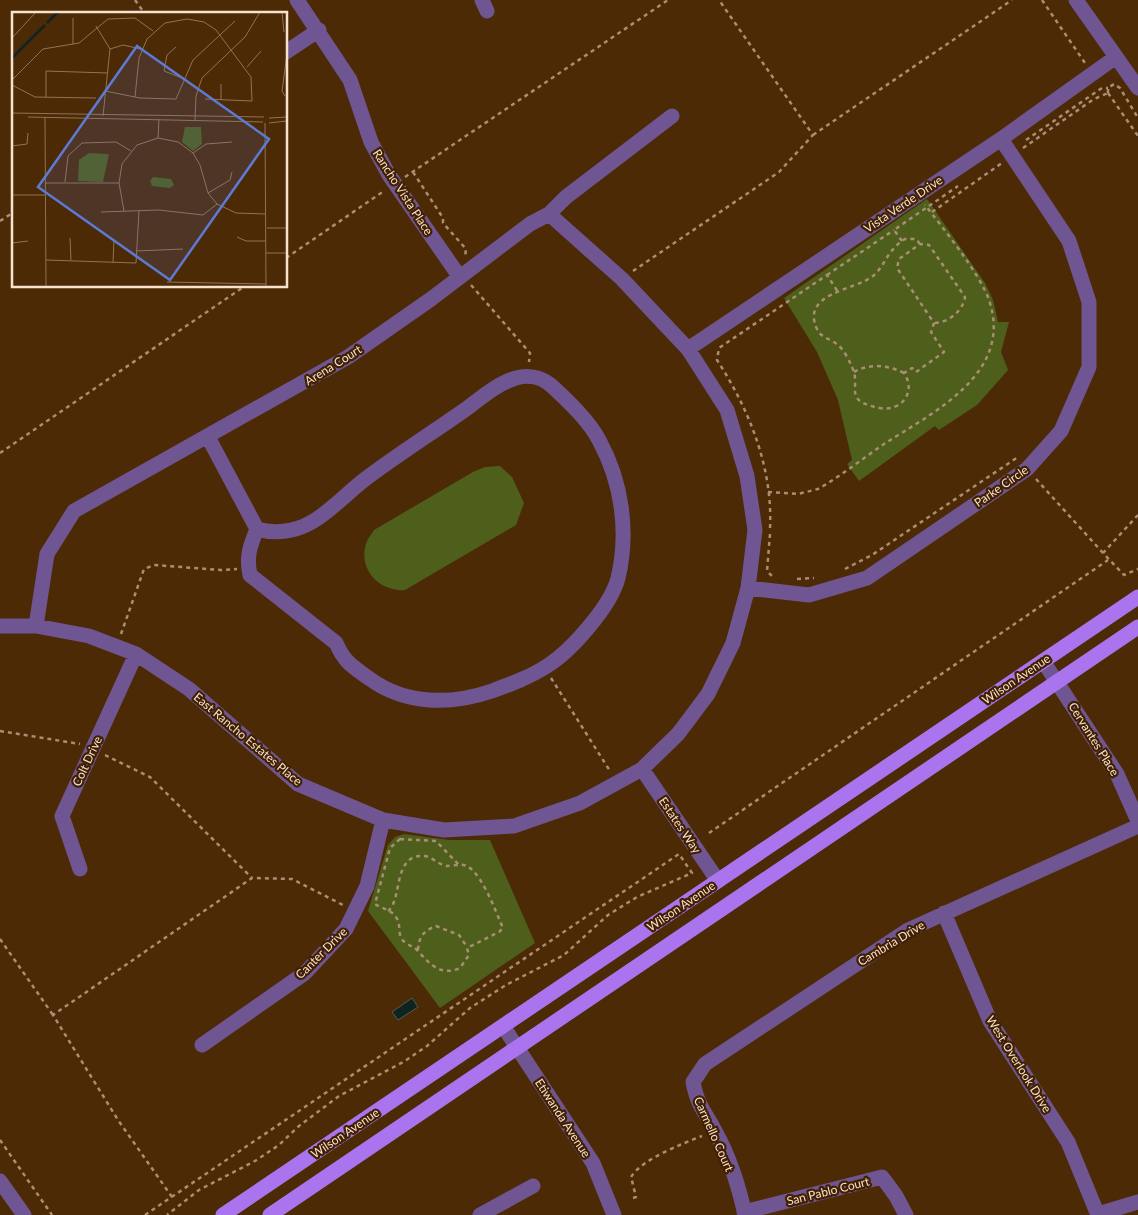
<svg xmlns="http://www.w3.org/2000/svg" width="1138" height="1215" font-family="Lato,sans-serif">
	<style>
		.green { fill: #4e5f1b }
		.water { fill: #0d2421; stroke: #535d55 }
		.lines { fill: none; stroke-linecap: round; stroke-linejoin: round }
		.path { stroke: #aa8e74; stroke-width: 2.5; stroke-dasharray: 4 4; stroke-linecap: butt }
		.minor { stroke: #6f5692; stroke-width: 15 }
		.major { stroke: #a974ee; stroke-width: 15 }
		.labels { text-anchor: middle; dominant-baseline: central; stroke-width: 4.5; stroke-linejoin: round; paint-order: stroke }
		.street-label { font-size: 12px; fill: #f7e1cf; stroke: #412000 }
		.inset-river { fill: none; stroke: #0d2421; stroke-width: 2.5 }
		.inset-road { fill: none; stroke: #907356; stroke-width: 1 }
		.view { fill: #5e7ad5; fill-opacity: 0.15; stroke: #5e7ad5; stroke-width: 2.5 }
		.inset-edge { fill: none; stroke: #f7e1cf; stroke-width: 2.5 }
	</style>
	<rect width="100%" height="100%" fill="#4c2a06"/>
	<!-- green -->
	<path class="green" d="M927 199 985 283 993 300 998 322H1009L1001 352 1008 370 977 405 939 430 935 426 859 481 847 464 852 460 838 400 817 352 784 298Z
		M500 466 512 477 524 503 516 525 405 590C380 592 358 570 366 544 367 539 372 534 374 530L473 472 485 467Z
		M404 834 449 840H490L535 943 440 1008 368 911 388 845 395 837Z"/>
	<!-- water -->
	<path class="water" d="M412 998 418 1007 398 1020 392 1012Z"/>
	<g class="lines">
		<!-- path -->
		<path class="path" d="M135 0 145 14
			M1042 0 1085 63
			M1108 93V88L1114 84 1120 88 1138 118
			M1108 93 1138 136
			M813 135 1012 0
			M1026 140 1102 88H1108
			M1023 148 1094 99 1108 93
			M413 172 443 218V223L466 249 465 257
			M405 177 668 0
			M932 212 1002 163
			M0 221 14 212
			M902 241 894 230 958 186
			M920 244 916 239H905C886 251 886 265 873 276 856 290 800 293 817 329 821 338 831 339 838 345 844 350 849 360 852 367 862 387 841 401 880 408 901 412 917 392 904 373L912 368 916 372 944 352 931 332 934 323 897 268 899 259 920 244 929 245 965 297C963 311 948 323 934 323
			M286 258 384 191
			M633 271 779 172 813 135 719 0
			M827 275 894 230
			M471 285 530 353 529 362
			M854 372C870 363 888 365 904 373
			M0 453 245 286
			M1036 479 1103 553
			M768 492 798 494 818 489C841 476 862 459 884 444 934 412 1014 373 989 300 980 274 943 228 925 205
			M1138 515 1103 553 1124 575 1138 569
			M770 528C773 468 749 409 717 360L719 348 827 275 838 292
			M770 534 767 571 772 576
			M845 569 872 555 1018 457
			M797 579 814 578
			M121 634 144 569 154 565 221 570 237 569
			M551 678 610 771
			M0 731 80 744
			M105 755 150 777 252 878
			M709 833 1108 560
			M400 839 436 841 459 865C478 860 496 913 503 928L499 932 467 948 469 955 460 968C440 977 429 963 417 950 412 945 405 945 401 938 398 931 401 922 395 916 391 910 381 908 375 904L390 848Z
			M388 911C403 899 392 853 425 856 432 857 439 865 447 866 450 866 455 865 459 865
			M0 939 53 1015
			M418 950C419 937 423 931 436 926L459 935 467 947
			M0 1140 52 1215
			M172 1197 118 1120 53 1015 252 878 292 879 343 905
			M633 1198 636 1197 631 1177C642 1159 682 1144 702 1136
			M145 1215 679 854 692 873 637 897 608 915 564 955 506 985 470 1008 427 1046 405 1061 339 1096 299 1126 279 1145 255 1161 199 1190 167 1215"/>
		<!-- minor -->
		<path class="minor" d="M297 0 350 80 371 142 389 175 459 276
			M482 0 487 11
			M1076 0 1138 88
			M286 52 319 30
			M688 349 1001 139 1116 57
			M208 437 257 529C274 534 294 532 310 523 328 514 347 493 364 480 397 455 432 433 466 409 481 398 498 383 516 378 530 374 544 378 554 388 570 403 589 421 599 440 622 482 629 532 618 578 611 606 571 651 547 666 530 677 511 684 492 691 451 705 406 705 370 679 352 666 345 663 336 643L250 575C246 557 250 546 257 529
			M748 588 809 595 867 578 1027 469 1061 431 1089 367V302L1069 241 1001 139
			M0 626H36L89 636 136 654 189 689 298 784 383 820 444 830 514 826 580 803 642 769 678 734 708 694 733 643 748 588 755 530 747 476 727 410 688 349 622 279 549 214
			M36 626 47 554 74 511 348 357 431 299 530 224 549 214 566 197 672 116
			M1043 661 1117 774 1138 821
			M642 769 718 881
			M80 869 62 816 136 654
			M944 913 990 1021 1068 1142 1098 1215
			M503 1026 593 1163 614 1215
			M202 1045 305 973 346 929 367 886 383 820
			M0 1181 24 1215
			M744 1212 882 1177 896 1196 906 1215
			M1098 1214 1138 1202
			M480 1215 533 1186
			M745 1215C739 1187 729 1156 715 1131 704 1110 698 1107 693 1082L705 1064 908 930 1138 826"/>
		<!-- major -->
		<path class="major" d="M223 1215 1138 597
			M270 1215 1138 627"/>
	</g>
	<g class="labels">
		<!-- street labels -->
		<g class="street-label">
			<text transform="translate(403 192) rotate(57)">Rancho Vista Place</text>
			<text transform="translate(903 204) rotate(-34)">Vista Verde Drive</text>
			<text transform="translate(333 365) rotate(-32)">Arena Court</text>
			<text transform="translate(1001 486) rotate(-35)">Parke Circle</text>
			<text transform="translate(1016 679) rotate(-34)">Wilson Avenue</text>
			<text transform="translate(248 739) rotate(40)">East Rancho Estates Place</text>
			<text transform="translate(1094 739) rotate(58)">Cervantes Place</text>
			<text transform="translate(87 761) rotate(-65)">Colt Drive</text>
			<text transform="translate(680 825) rotate(56)">Estates Way</text>
			<text transform="translate(681 906) rotate(-34)">Wilson Avenue</text>
			<text transform="translate(891 943) rotate(-31)">Cambria Drive</text>
			<text transform="translate(321 953) rotate(-45)">Canter Drive</text>
			<text transform="translate(1019 1064) rotate(58)">West Overlook Drive</text>
			<text transform="translate(563 1118) rotate(57)">Etiwanda Avenue</text>
			<text transform="translate(345 1133) rotate(-34)">Wilson Avenue</text>
			<text transform="translate(714 1134) rotate(66)">Carmello Court</text>
			<text transform="translate(828 1191) rotate(-14)">San Pablo Court</text>
		</g>
	</g>
	<!-- overview -->
	<g transform="translate(12 12)">
		<rect width="275" height="275" fill="#4c2a06"/>
		<path d="M173 115H189L190 132 181 139 170 130ZM77 141 97 142 91 170 66 169 67 148ZM141 165 159 167 162 173 158 176 140 174 138 169Z" fill="#4e5f1b"/>
		<path class="inset-river" d="M35 11 46 0M0 46 33 13"/>
		<path class="inset-road" d="M270 0 272 20M84 14 98 37 91 104M0 26 24 0M61 32V6M164 35 155 43 152 59 170 66M98 37 111 33 129 37M235 55 249 39M0 68 31 37 67 31 96 7 123 6 141 19M0 73 23 85 84 86M93 79 128 86 164 87 181 48 223 9M273 84 270 79 275 42M34 85V59L96 61M123 85 127 46 135 27 153 11 175 7 192 10 204 18 239 65 240 89 193 87M209 88V72M0 101 252 105M16 105 251 110M33 105 34 275M257 106 275 105M183 108 184 84 190 66 233 25 248 0M253 111 254 275M257 111 275 109M146 126 147 107M0 134 15 132 16 121M181 141 194 132 220 130M53 170 56 144 70 131 104 130 119 139M33 171H107M196 181 218 168 220 160M0 183H33M112 199 107 171 110 152 125 133 146 126 166 130 181 141 188 153 196 181 205 192 224 201 254 202M89 200 147 198 191 203 205 192M255 216H275M225 225 234 229H254M58 226 59 248M0 231 16 229M124 239 171 237M254 241H275M34 248 124 251 127 199M101 251 102 227M155 270 254 272"/>
		<path class="view" d="M125 34 257 127 158 268 26 175Z"/>
		<rect width="275" height="275" class="inset-edge"/>
	</g>
</svg>
